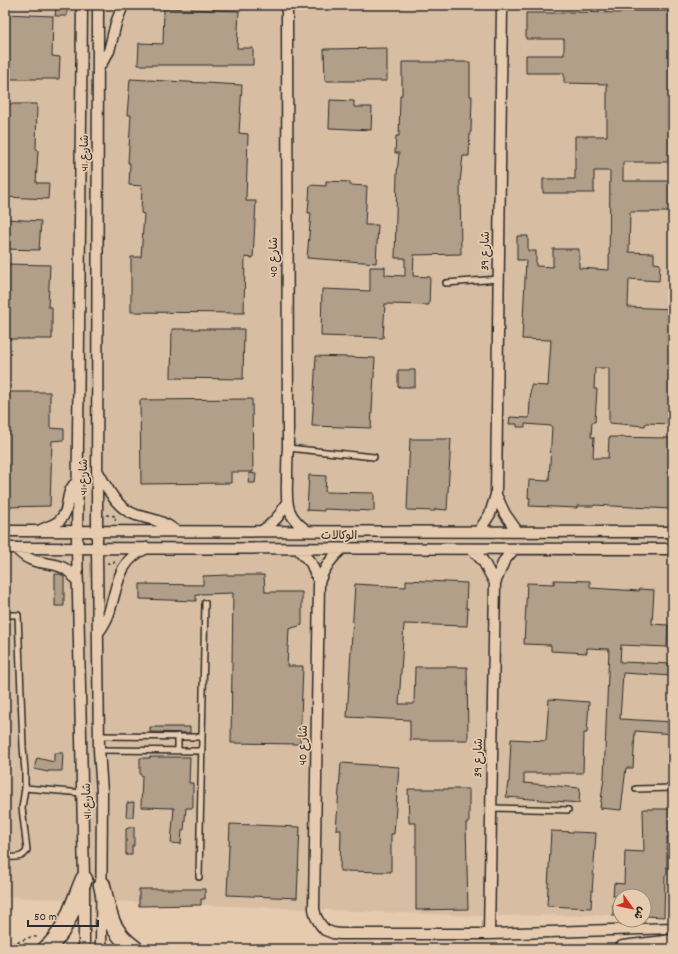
<svg xmlns="http://www.w3.org/2000/svg" width="678" height="954" font-family="Dekko,'Playpen Sans Arabic',sans-serif">
	<style>
		.built { fill: #d7bea3 }
		.building { fill: #b29f8a; stroke: #2b2b2b }
		.lines { fill: none; stroke-linecap: round; stroke-linejoin: round }
		.lane-casing { stroke: #2b2b2b; stroke-width: 8 }
		.street-casing { stroke: #2b2b2b; stroke-width: 13 }
		.primary-casing { stroke: #2b2b2b; stroke-width: 19 }
		.path { stroke: #2b2b2b; stroke-width: 1.5; stroke-dasharray: 3 3; stroke-linecap: butt }
		.lane { stroke: #e7cbae; stroke-width: 5 }
		.street { stroke: #e7cbae; stroke-width: 10 }
		.primary { stroke: #e7cbae; stroke-width: 16 }
		.labels { text-anchor: middle; dominant-baseline: central; stroke-width: 3.5; stroke-linejoin: round; paint-order: stroke }
		.street-label { font-size: 12px; fill: #2b2b2b; stroke: #e7cbae }
	</style>
	<rect width="100%" height="100%" fill="#e7cbae"/>
	<filter id="ink" filterUnits="userSpaceOnUse"><feTurbulence type="fractalNoise" baseFrequency=".025" numOctaves="2"/><feDisplacementMap in="SourceGraphic" scale="8" xChannelSelector="R" yChannelSelector="G"/><feConvolveMatrix kernelMatrix="1 2 1 2 8 2 1 2 1" color-interpolation-filters="sRGB"/></filter>
	<g filter="url(#ink)">
		<!-- built -->
		<path class="built" d="M5 5H673V915H644V896H620V915L479 916 5 897Z"/>
		<!-- building -->
		<path class="building" d="M56 8H67V16H55Z
			M164 8 239 11 237 48H253V65H138L139 43 163 44Z
			M622 11H673L672 162H623V181H671V212H630L629 252 654 253V263L660 264 659 281 629 279 628 307 672 309 670 350H671V359H673V424L646 423 645 426 609 423V368H595L594 389H597L595 422H592L591 437H594L593 458H608L609 437 671 438 670 483 672 484 670 509 594 505V506H577V508L529 506 530 498H528L529 480 549 481 552 426 525 424V427H517V424H509L510 417 529 418 531 385 548 386 551 340 522 339 526 260H517V236H528V251H536V266L553 267V249H579V268L609 270 610 171H594V193H543V179H575V136H607V84L564 83V73H526V55H564V39H526V13H565V12L622 13Z
			M5 14 53 16 52 56 60 57 59 79H5Z
			M387 48V81H325L324 49Z
			M402 62H470V96H472L471 132H470L469 156H463L460 182 461 254 414 255 413 276 430 277 429 305 385 304 383 338 321 336 322 289 370 291V267H385V275L405 276V258H395L397 173 399 153H395L396 136H399L400 95H402Z
			M130 79 242 85 239 133 248 134 246 201H256L253 258 245 257 244 313 131 312V257H141L144 214 141 213 142 186 129 185 130 163H128L131 115H127Z
			M330 100 354 101V107H372L371 130 329 128Z
			M5 104H37L36 149 38 150 36 183H49L48 199 5 197Z
			M326 181 350 182V185L367 186 365 225H378L376 263 307 258 311 213H308L310 185 326 186Z
			M5 219 41 221 39 250 5 249Z
			M5 264 50 265 48 307H52V339H5Z
			M172 329H244L243 379 171 378Z
			M316 356 375 358 371 428 312 426Z
			M398 370H415V387H398Z
			M5 392H50V428L64 429V440L52 441 50 506 5 507Z
			M252 399 253 472H231V483L141 484 140 400Z
			M410 439H451L447 510 435 509V511L407 510Z
			M249 473 256 474 255 483H248Z
			M309 475 326 476 325 492 374 493V511L324 509V511L307 510Z
			M55 574H60L64 576V606H55Z
			M228 575H264L265 592H302V625L289 629 287 666H303L300 744 231 743 233 593 200 594V595H196V601L140 599V584L203 585V576Z
			M406 580 467 583 466 608H468L467 626 404 624 399 704H414L415 667H467L468 740H410V720L347 717 355 584 406 587Z
			M554 580 590 581V588L639 591V589L654 590 652 624 668 625 667 647 621 645 620 662 673 664V676L623 673 620 719 673 722V734L635 731 633 768H626L621 810 600 808 604 777 609 649 587 648V653L551 651V645L524 644 527 583 554 584Z
			M549 699 589 702 587 733H584L583 773H524V783L580 788 579 803 506 797 508 782H509L511 739 546 741Z
			M150 727H190V733L150 732Z
			M54 753H63L62 771H48V772L34 769 37 758 54 762Z
			M150 757H190L189 783H193V808H186L184 830H182L181 844 171 843 174 808 141 807 142 775H140V758H150Z
			M341 763 399 767 394 834H391V872L340 871 341 830H336Z
			M408 789H469V823H466L468 909 416 910V823H409Z
			M134 802 133 817H126L127 803Z
			M643 809H671L672 837H667V875H665L664 917 644 916V896H613L614 883 624 884 625 851 644 852Z
			M230 824 300 827 297 898 227 895Z
			M134 826V846H132V855H126V829Z
			M551 831 596 833 591 908 547 906Z
			M139 889H205V899H201V905L139 906Z
			M613 904 620 905V916H613Z"/>
		<g class="lines">
			<!-- lane casing -->
			<g class="lane-casing">
				<path id="lane" d="M446 283 499 279
					M288 448 374 457
					M5 615H18L23 747 25 771V788
					M99 736 202 737
					M99 750 202 751
					M178 751V736
					M636 789 673 788
					M491 808 568 810
					M5 857C14 857 23 859 27 850L22 808 25 788 82 793
					M199 877 205 603"/>
			</g>
			<!-- street casing -->
			<g class="street-casing">
				<path id="street" d="M82 5 77 548 84 879V949
					M98 5 97 548 99 750 102 792 101 949
					M285 5 287 12 288 448C287 459 287 471 287 482 286 506 287 516 307 531
					M98 69 109 51 116 23 123 5
					M98 472C108 489 116 508 136 515 153 520 162 520 176 531
					M496 495 505 514 517 531
					M41 530C47 527 55 525 60 520 72 509 63 492 78 481
					M5 531 673 532
					M262 531C274 523 281 515 287 502
					M479 531 490 514 496 495 502 8 503 5
					M5 548 673 549
					M16 548C37 574 61 552 78 583
					M298 549 311 563 319 582
					M342 549C331 558 324 568 319 582L314 909 316 917 320 924 325 930 333 933 340 934H489L673 928
					M472 549 483 561 495 583
					M98 633C104 625 109 616 111 606 118 582 120 559 147 548
					M489 934 495 583 504 561 514 549"/>
			</g>
			<!-- primary casing -->
			<g class="primary-casing">
				<path id="primary" d="M102 885C108 914 110 931 135 949
					M46 949C66 933 74 902 84 879
					M623 949 673 943"/>
			</g>
			<!-- path -->
			<path class="path" d="M106 515 116 516 115 522
				M107 563H114V558
				M5 943C9 943 14 944 18 942 26 940 31 934 39 938
				M349 949 354 944"/>
			<!-- lane -->
			<use href="#lane" class="lane"/>
			<!-- street -->
			<use href="#street" class="street"/>
			<!-- primary -->
			<use href="#primary" class="primary"/>
		</g>
	</g>
	<g class="labels">
		<!-- street labels -->
		<g class="street-label">
			<text transform="translate(85 153) rotate(-90)">شارع 41</text>
			<text transform="translate(486 251) rotate(-89)">شارع 39</text>
			<text transform="translate(274 257) rotate(-90)">شارع 40</text>
			<text transform="translate(84 477) rotate(-90)">شارع 41</text>
			<text x="339" y="536">الوكالات</text>
			<text transform="translate(304 745) rotate(-89)">شارع 40</text>
			<text transform="translate(479 758) rotate(-89)">شارع 39</text>
			<text transform="translate(88 801) rotate(-92)">شارع 41</text>
		</g>
	</g>
	<!-- margin -->
	<rect width="678" height="954" fill="none" stroke="#e7cbae" stroke-width="20"/>
	<rect x="10" y="10" width="658" height="934" fill="none" stroke="#2b2b2b" stroke-width="1.5" filter="url(#ink)"/>
	<!-- north arrow -->
	<g transform="translate(632 908) rotate(123)"><circle r="19" fill="#e7cbae" stroke="#9c8b7a"/>
	<path d="M0-3L7 15L0 10L-7 15Z" fill="#c8321e"/>
	<text y="-6" font-size="11" font-weight="bold" text-anchor="middle" fill="#2b2b2b">ش</text>
	</g>
	<!-- scale -->
	<path d="M28 920v6h70v-6" fill="none" stroke="#2b2b2b" stroke-width="2"/>
	<text x="34" y="920" font-size="12" fill="#2b2b2b" stroke="#e7cbae" stroke-width="3" paint-order="stroke">50 m</text>
</svg>
